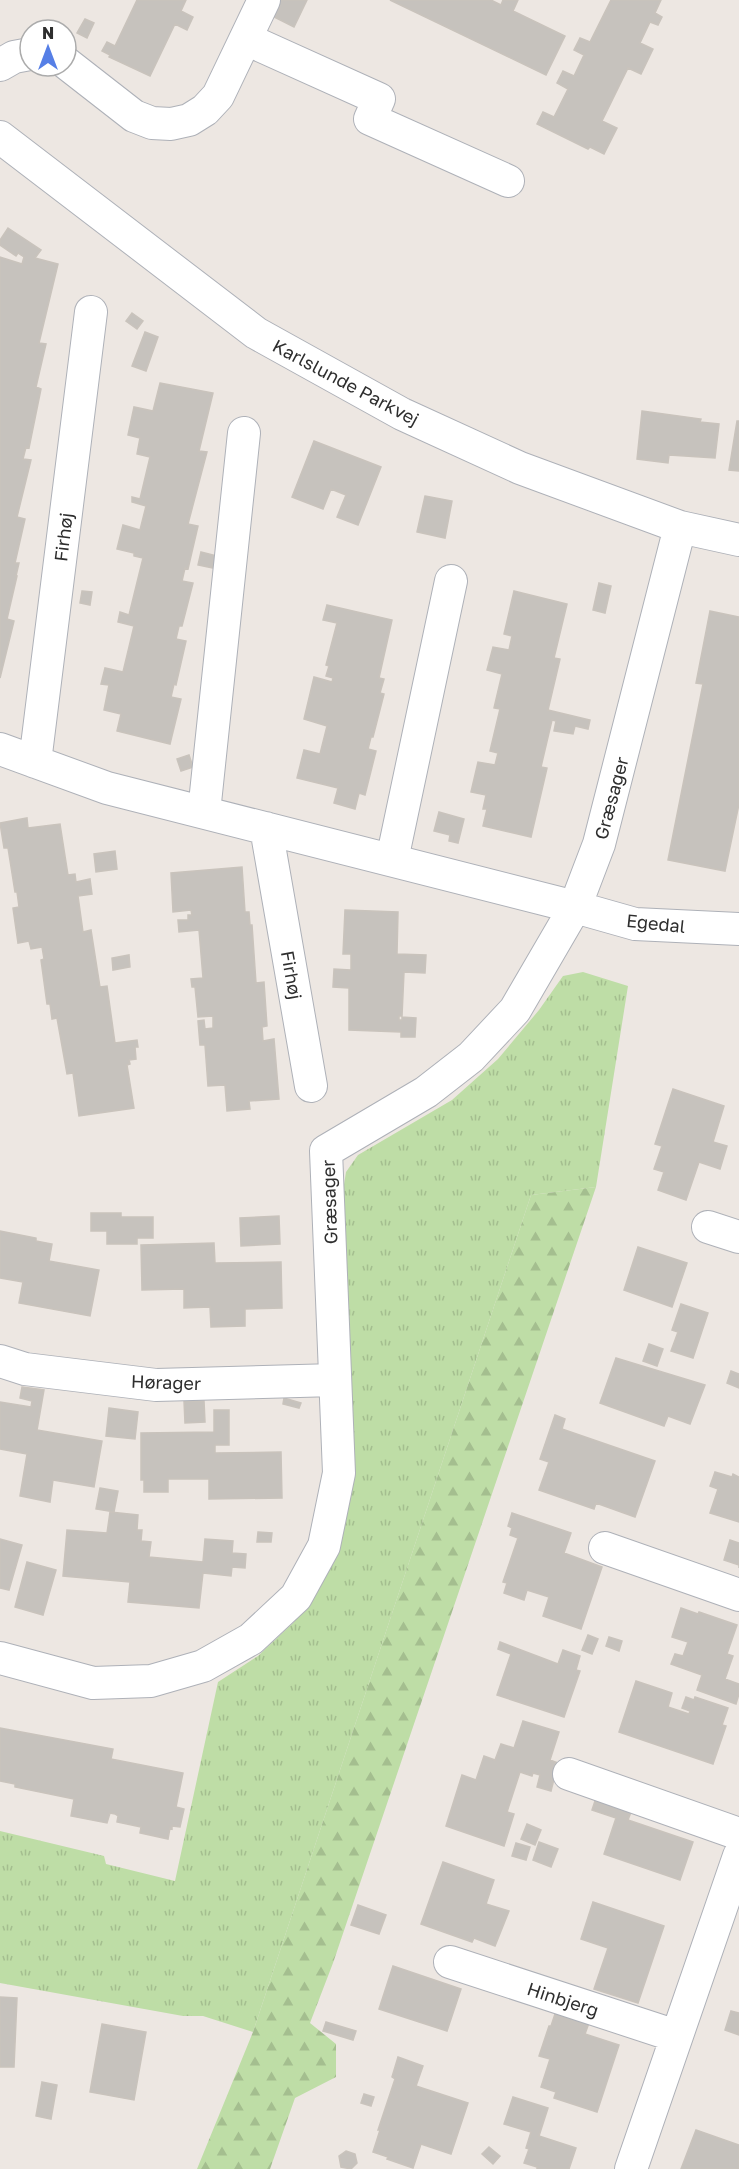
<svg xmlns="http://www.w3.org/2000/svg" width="739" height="2169" font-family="'Golos Text',sans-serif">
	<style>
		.grass { fill: url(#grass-tufts) }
		.forest { fill: url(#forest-firs) }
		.building { fill: #c6c2bd; stroke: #c9c3bc; stroke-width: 1.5 }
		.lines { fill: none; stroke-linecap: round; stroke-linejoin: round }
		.minor-casing { stroke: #aeb1b8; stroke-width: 34 }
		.minor { stroke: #fff; stroke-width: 32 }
		.labels { text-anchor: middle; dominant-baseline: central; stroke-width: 6; stroke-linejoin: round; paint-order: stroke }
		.street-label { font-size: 18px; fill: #2e2e2e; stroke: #fff }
	</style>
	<defs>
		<pattern id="grass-tufts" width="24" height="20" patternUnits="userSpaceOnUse" patternTransform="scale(1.5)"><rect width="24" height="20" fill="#bedda6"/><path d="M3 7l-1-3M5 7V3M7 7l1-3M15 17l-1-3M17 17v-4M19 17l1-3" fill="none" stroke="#a4be8f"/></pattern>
		<pattern id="forest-firs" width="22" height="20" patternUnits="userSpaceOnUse" patternTransform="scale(1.5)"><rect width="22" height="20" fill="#bedda6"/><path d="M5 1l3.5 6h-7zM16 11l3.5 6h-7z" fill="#a4be8f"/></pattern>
	</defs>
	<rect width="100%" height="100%" fill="#ede7e2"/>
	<!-- grass -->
	<path class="grass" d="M583 972 628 986 596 1187 531 1195 253 2032 203 2016H183L0 1983V1831L104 1856 106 1864 175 1881 218 1682 258 1656 294 1622 320 1583 347 1507 352 1404 342 1197 346 1172 358 1155 452 1100 498 1059 539 1010 563 976Z"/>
	<!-- forest -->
	<path class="forest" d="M596 1187 333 1963 310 2023 336 2044V2077L295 2098 270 2169H197L253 2032 531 1195Z"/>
	<!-- building -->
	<path class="building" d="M137 0H186L181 11 193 17 187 30 175 24 150 76 109 57 110 55 102 51 107 42 115 46Z
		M280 0H307L294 27 272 16Z
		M390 0H491L501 5 503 0H518L513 11 565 36 546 75Z
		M611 0H661L655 13 662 17 658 25 650 22 640 43 653 49 641 74 628 68 602 121 617 128 604 154 590 147 588 149 537 124 543 112 554 117 568 89 557 83 563 71 574 76 584 55 574 50 580 38 590 42Z
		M85 19 94 23 87 38 77 33Z
		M8 228 41 250 35 258 58 264 39 343 46 344 36 387 41 389 29 448 26 447 23 459 31 460 17 517 25 519 15 563H19L16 576H17L7 619 14 621 0 678V257L22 264 24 257 18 253 16 256 0 245V240Z
		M132 313 143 321 137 329 126 321Z
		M145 332 158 337 146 371 132 366Z
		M160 383 213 393 199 451 207 452 188 524 198 526 188 569 185 568 182 581 193 583 182 626H179L176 639 186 641 176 685 174 684 171 697 181 699 170 744 117 731 121 714 104 710 109 685 101 684 105 668 123 672 134 626 118 622 120 612 129 615 143 558 134 556V553L117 549 123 525 140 530 146 506 132 502V497L140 499 150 457 137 454 140 438 128 435 134 407 153 411Z
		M642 411 701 419 700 422 719 424 715 458 669 455 668 463 637 459Z
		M737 421H739V471L729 470Z
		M314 441 381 467 358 525 337 517 346 495 331 489 323 509 292 497Z
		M425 496 452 501 445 538 417 532Z
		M201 552 221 557 218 569 198 565Z
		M599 583 611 586 605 613 593 610Z
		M82 591 92 592 90 605 80 603Z
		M514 591 567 604 554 658 560 659 548 710 590 720 588 729 575 726 573 734 554 731 556 721 552 720 541 767 547 768 531 837 483 826 487 809H483L486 795 471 792 478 762 495 765 498 753 490 751 500 709 494 708 502 674 487 670 493 647 509 650 512 636 504 634Z
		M327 605 392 620 379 678 384 679 380 693 384 694 373 737H371L368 749 376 751 365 795 359 793 355 809 334 803 338 788 297 778 304 750 320 754 327 726 304 719 314 677 332 682 333 678 326 676 329 666 326 665 337 623 323 620Z
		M710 611 739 617V804L725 871 668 860 703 684 696 683Z
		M189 755 193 767 181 771 177 759Z
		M439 812 464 819 458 843 449 841 450 835 434 831Z
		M27 818 28 828 60 824 68 875 75 874 76 882 90 879 92 894 78 896 83 932 91 930 100 987 107 986 115 1043 137 1040 138 1047H135L136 1059 129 1060 130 1064 127 1065 134 1108 79 1116 73 1073 67 1074 57 1018 52 1019 50 1004H47L41 960 44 959 42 947 31 949 29 941 18 943 13 908 19 907 17 892H15L8 848H4L0 823Z
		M115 851 117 869 96 872 94 854Z
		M242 867 245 912H249L250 925H252L256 983 264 982 267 1026 262 1027 263 1041 274 1039 279 1099 249 1101 250 1109 227 1111 225 1085 208 1086 205 1045H200L198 1021 204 1020 205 1029 213 1028V1016L198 1017 195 987H192L191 979 203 978 199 930 179 932 178 920H188V915H192L191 910 173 912 171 873Z
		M345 910 398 912 397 954 426 955 425 973 404 972 402 1016H399V1020H402V1017L416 1018 415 1037H401V1032L349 1030V988L333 987 334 969 351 970V954H343Z
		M129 955 130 967 113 970 112 958Z
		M673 1089 724 1106 713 1142 727 1146 720 1169 699 1162 686 1200 658 1190 664 1172 654 1169 662 1146 655 1144Z
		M91 1213H121V1217H153V1238H137V1244H107V1231H91Z
		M279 1216 280 1244 241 1246 240 1218Z
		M0 1231 36 1238V1241L52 1244 49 1261 99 1270 90 1316 19 1303 23 1282 0 1278Z
		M214 1243 215 1263 281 1262 282 1308 245 1309V1326L211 1327 210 1307 184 1308V1289L142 1290 141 1245Z
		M638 1247 687 1263 672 1307 624 1290Z
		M681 1304 708 1313 693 1358 671 1351 678 1332 672 1330Z
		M649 1344 663 1349 657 1366 643 1361Z
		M616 1358 705 1385 690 1424 668 1416 664 1426 600 1403Z
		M731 1371 739 1374V1388L727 1383Z
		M22 1387 44 1390 37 1430 102 1441 94 1487 53 1480 50 1502 20 1496 27 1454 0 1449V1402L31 1407 32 1401 20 1398Z
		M284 1398 301 1403 299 1408 283 1404Z
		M184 1401H204L205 1422 185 1423Z
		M109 1408 138 1412 135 1439 106 1436Z
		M214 1410H229V1445H215V1453L281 1452 282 1498 209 1499V1479H168V1492H144V1480H141V1433L214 1432Z
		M555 1415 565 1419 562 1429 655 1461 635 1517 596 1503 594 1509 539 1490 549 1462 540 1459Z
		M715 1472 732 1477 733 1474 739 1477V1522L710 1513 718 1489 710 1486Z
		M100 1488 118 1491 114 1512 96 1509Z
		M110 1512 138 1515 137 1530H142L141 1541 151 1542 149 1557 203 1562 205 1539 233 1541 232 1553 246 1554 245 1568 232 1567 231 1576 203 1573 199 1608 128 1602 130 1582 63 1576 67 1530 107 1533Z
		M512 1513 571 1533 564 1553 602 1567 581 1629 543 1616 549 1597 527 1590 524 1600 504 1593 507 1583 503 1582 518 1538 510 1535 512 1528 508 1526Z
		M258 1532 272 1533 271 1542H257Z
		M0 1539 22 1545 9 1590 0 1588Z
		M730 1540 739 1543V1568V1565L724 1560Z
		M27 1562 56 1570 43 1615 15 1607Z
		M681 1608 698 1614 699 1612 737 1625 727 1654 733 1656 725 1679 739 1684V1694L736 1704 697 1690 702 1675 671 1664 675 1654 683 1656 688 1642 672 1637Z
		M588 1635 598 1639 592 1654 582 1650Z
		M609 1637 622 1641 619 1651 606 1646Z
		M500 1642 558 1664 563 1650 580 1656 576 1670 580 1671 564 1717 497 1695 511 1654 498 1649Z
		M636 1681 672 1693 668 1707 689 1714 690 1711 682 1708 686 1697 694 1700 695 1697 728 1708 722 1725 726 1726 713 1764 619 1732Z
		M523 1721 559 1732 550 1760 558 1763 551 1791 537 1787 540 1775 533 1773 532 1776 520 1772 507 1812 514 1814 504 1846 446 1826 462 1775 476 1780 484 1756 495 1760 501 1744 514 1748Z
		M0 1728 113 1749 111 1759 183 1773 176 1807 184 1809 180 1827 172 1826V1829L170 1828 168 1839 140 1833 141 1827 117 1822 118 1816 115 1814 110 1813 107 1823 71 1816 74 1799 15 1787V1784L0 1781Z
		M598 1792 634 1804 628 1820 693 1842 680 1880 604 1854 616 1818 592 1810Z
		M527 1824 541 1830 535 1845 521 1839Z
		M539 1842 558 1849 551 1867 533 1860Z
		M516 1843 530 1847 526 1860 512 1856Z
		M443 1862 494 1880 486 1904 509 1911 495 1946 474 1938 472 1942 421 1924Z
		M593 1902 664 1926 638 2003 594 1989 608 1948 581 1939Z
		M358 1905 386 1915 379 1934 351 1925Z
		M393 1966 461 1989 447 2031 379 2009Z
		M0 1997 17 1998 14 2067H0Z
		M556 2011 589 2023 585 2034 619 2045 597 2112 554 2098 556 2092 541 2087 550 2059 539 2056 549 2026H551Z
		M731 2011 739 2013V2035L725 2030Z
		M326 2022 356 2031 353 2040 323 2031Z
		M102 2024 146 2032 134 2100 90 2092Z
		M398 2057 423 2066 416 2086 468 2103 451 2154 421 2144 413 2168 387 2159 388 2157 373 2152 380 2130H378L395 2079 392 2077Z
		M42 2082 57 2085 51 2119 36 2116Z
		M364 2094 374 2097 371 2106 361 2103Z
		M513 2097 548 2108 539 2136 576 2148 569 2169H537V2167L524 2163 529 2149 526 2148 531 2132 504 2124Z
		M696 2130 739 2145V2169H681Z
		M489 2147 500 2156 493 2164 482 2154Z
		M346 2151 355 2154 357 2163 351 2169 341 2167 339 2156Z"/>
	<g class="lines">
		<!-- minor casing -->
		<g class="minor-casing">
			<path id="minor" d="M246 39 379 99 370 119 508 181
				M66 63 134 116 152 123 171 124 189 120 205 110 218 96 264 0
				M0 65 14 57 30 54
				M0 137 256 333 402 414 520 468 680 527 739 540
				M0 749 107 788 575 907 635 924 739 929
				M35 762 91 312
				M204 812 244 433
				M266 828 311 1086
				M392 860 451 581
				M708 1227 739 1237
				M0 1361 25 1369 156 1385 335 1380
				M605 1548 739 1595
				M0 1658 93 1683 151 1681 203 1666 251 1639 296 1597 324 1546 339 1473 326 1151 426 1092 471 1057 515 1010 575 907 599 844 680 527
				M569 1774 739 1834
				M450 1962 676 2036
				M631 2169 739 1856"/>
		</g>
		<!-- minor -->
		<use href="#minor" class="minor"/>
	</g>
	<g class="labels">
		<!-- street labels -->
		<g class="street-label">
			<text transform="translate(346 382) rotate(28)">Karlslunde Parkvej</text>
			<text transform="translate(63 537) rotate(-83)">Firhøj</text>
			<text transform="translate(611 798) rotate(-75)">Græsager</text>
			<text transform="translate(656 923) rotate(6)">Egedal</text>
			<text transform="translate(292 975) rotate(80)">Firhøj</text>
			<text transform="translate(329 1202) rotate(-92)">Græsager</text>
			<text transform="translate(166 1382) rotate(2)">Hørager</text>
			<text transform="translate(563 1999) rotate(18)">Hinbjerg</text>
		</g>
	</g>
	<!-- north arrow -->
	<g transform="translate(48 48)"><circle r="28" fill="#ffffff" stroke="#ababab" stroke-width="1.5"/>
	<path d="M0-4.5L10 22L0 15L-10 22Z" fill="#567fe6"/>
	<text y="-9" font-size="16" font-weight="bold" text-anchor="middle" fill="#2e2e2e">N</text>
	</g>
</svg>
